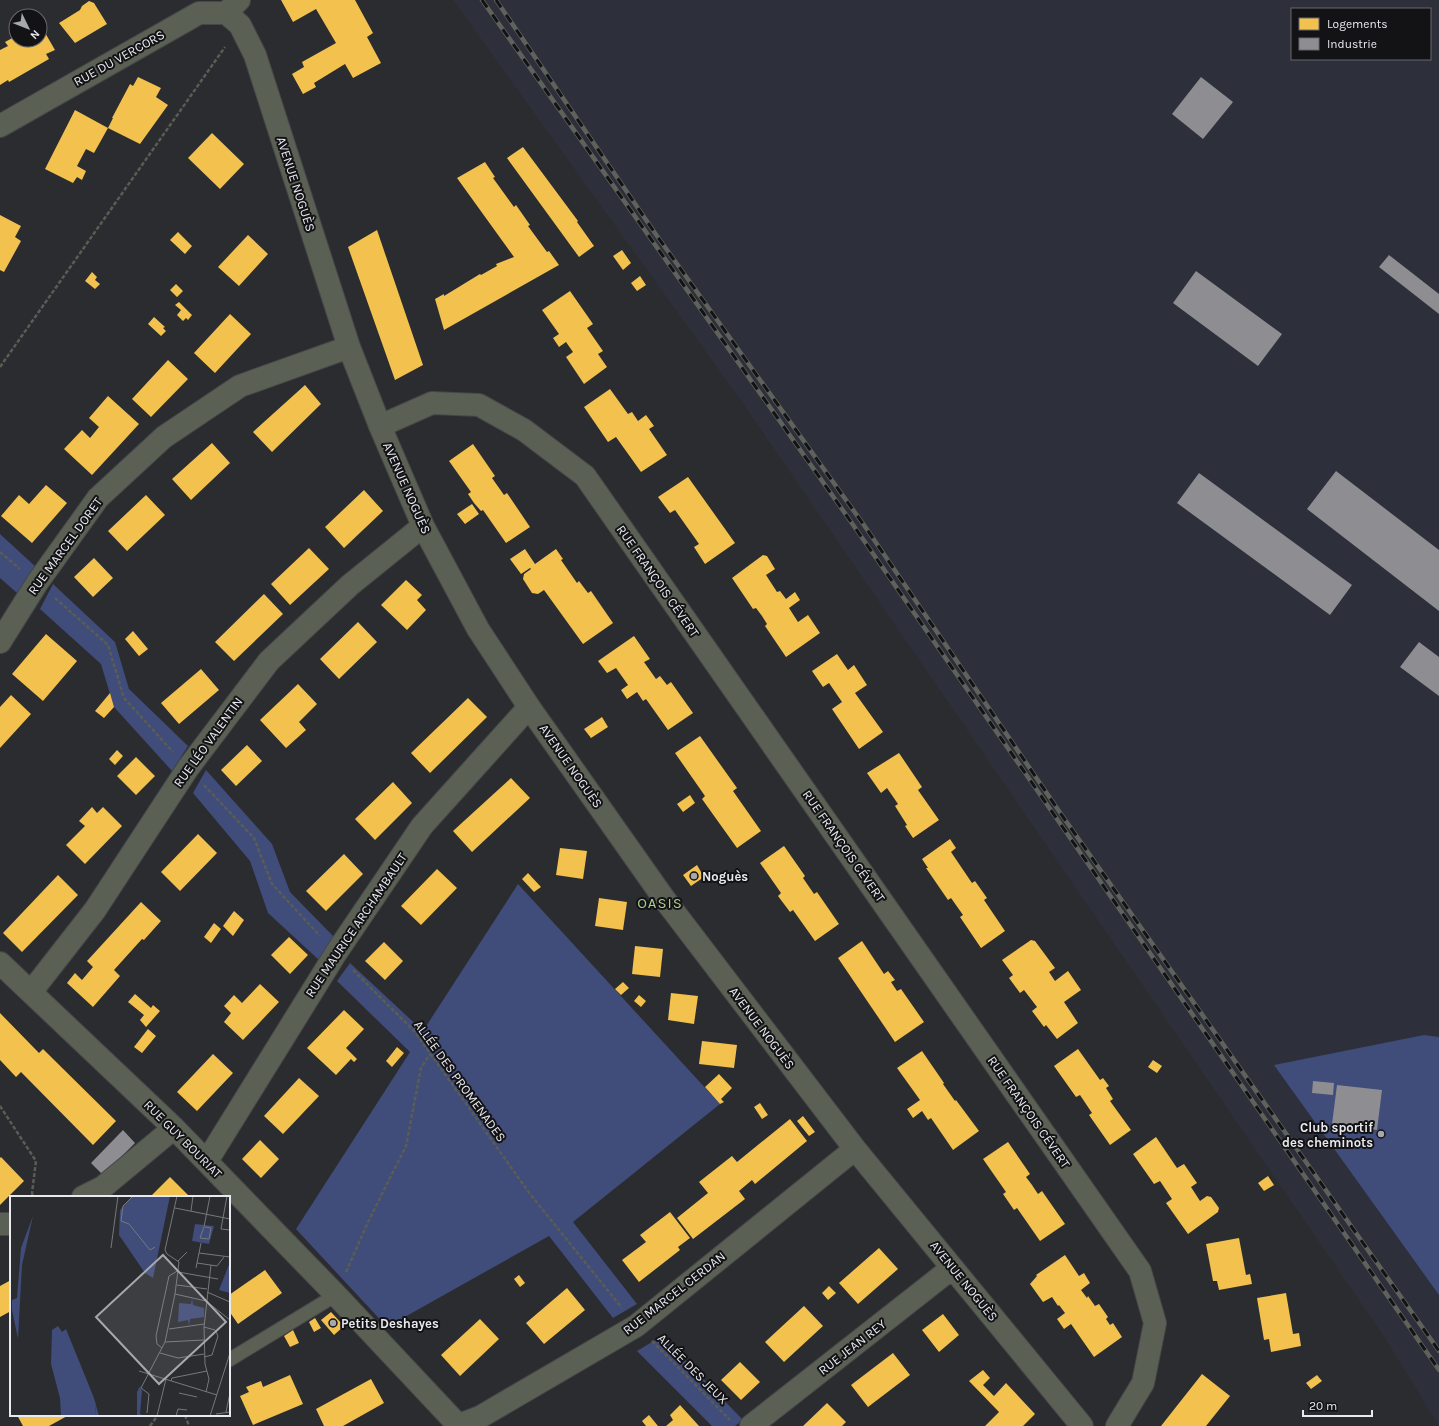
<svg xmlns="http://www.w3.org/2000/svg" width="1439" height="1426" font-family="Karla,sans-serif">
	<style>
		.built { fill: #2d303b; fill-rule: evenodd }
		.green { fill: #404c79 }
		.homes { fill: #f2c14e }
		.industry { fill: #8d8d92 }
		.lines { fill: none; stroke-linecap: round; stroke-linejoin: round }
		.service-casing { stroke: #464749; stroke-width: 15 }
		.minor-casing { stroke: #464749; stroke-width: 24 }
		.path { stroke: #595d55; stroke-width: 2.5; stroke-dasharray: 4 2; stroke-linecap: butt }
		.service { stroke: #5a6053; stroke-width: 13 }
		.minor { stroke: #5a6053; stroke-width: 22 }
		.rail-casing { stroke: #5d625a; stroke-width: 4.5 }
		.rail { stroke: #131316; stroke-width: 3; stroke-dasharray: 9; stroke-linecap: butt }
		.poi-dot { fill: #a6a8ac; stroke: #131316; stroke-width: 1.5 }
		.labels { text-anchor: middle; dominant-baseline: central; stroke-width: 4; stroke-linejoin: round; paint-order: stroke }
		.street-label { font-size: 13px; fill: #e9eaef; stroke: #131316 }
		.poi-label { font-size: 13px; font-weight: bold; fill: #e9eaef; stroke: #131316; text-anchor: start }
		.quarter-label { font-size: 15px; letter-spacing: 1px; fill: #aecf8a; stroke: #131316 }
		.inset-road { fill: none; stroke: #77787c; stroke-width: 1 }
		.view { fill: #a6a8ac; fill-opacity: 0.15; stroke: #a6a8ac; stroke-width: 2 }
		.inset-edge { fill: none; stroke: #e9eaef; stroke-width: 2 }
	</style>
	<rect width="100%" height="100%" fill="#2b2c2f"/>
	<!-- built -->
	<path class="built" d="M453 0H1439V1426L1385 1338 744 405ZM1292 9H1430V59H1292Z"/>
	<!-- green -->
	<path class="green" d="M0 534 36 567 17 593 0 578Z
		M53 584 115 642 129 689 188 746 172 771 114 707 101 664 40 609Z
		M206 770 272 844 290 892 334 937 319 960 268 913 250 861 193 793Z
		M518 884 720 1104 573 1222 637 1304 613 1318 549 1236 387 1327 296 1229 410 1052 337 981 350 963 423 1031Z
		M1424 1035 1439 1037V1295L1274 1065Z
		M662 1336 743 1420 735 1426H712L637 1351Z"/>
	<!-- homes -->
	<path class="homes" d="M281 0H355L373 33 367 37 381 63 353 78 345 64 314 83 316 87 303 94 292 74 304 67 302 62 336 43 316 9 293 22Z
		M89 1 94 3 107 24 75 43 59 23 80 10 82 6Z
		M40 24 55 50 46 54 49 59 9 82 8 80 0 85V50L8 46 5 42 16 36V40H40Z
		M138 77 161 88 156 97 168 105 140 144 108 128 113 118H112L130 84 133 86Z
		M75 110 108 128 94 153 86 149 77 166 86 171 82 180 77 177 73 183 45 169Z
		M212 133 244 164 220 189 188 158Z
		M523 147 578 221 577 222 594 246 579 257 507 158Z
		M485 162 495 177 493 178 514 207 516 205 530 225 528 226 547 252 549 251 559 265 444 330 435 299 444 294V296L480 274 481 275 497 266 496 264 514 257 457 178Z
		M0 215 21 226 15 237 21 241 4 272 0 270Z
		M377 230 423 365 395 380 348 247Z
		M178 232 192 246 185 254 170 240Z
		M248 235 268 254 239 286 218 267Z
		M622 250 631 263 623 270 613 256Z
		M92 272 97 277 95 280 100 284 95 289 85 281Z
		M640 276 646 285 637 291 631 283Z
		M176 284 183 291 177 297 170 290Z
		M570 291 593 324 587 328 603 351 598 354 607 367 584 384 566 357 573 352 566 342 559 347 553 338 559 334 542 310Z
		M179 302 192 315 188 320 186 318 183 321 177 315 181 310 175 305Z
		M230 314 251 334 215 373 194 353Z
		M154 317 165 327 163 328 166 331 161 336 148 324Z
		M168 360 188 379 151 417 132 399Z
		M305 385 321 404 272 452 253 432Z
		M610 389 628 414 632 412 638 421 646 415 654 426 649 429 667 455 641 472 616 437 608 442 584 407Z
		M108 396 139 424 92 475 64 449 82 430 90 438 99 427 89 418Z
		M212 443 230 463 191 500 172 479Z
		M473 444 495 476 492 478 504 495 507 493 530 527 506 543 483 510 481 511 474 503 468 494 471 492 449 461Z
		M688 477 735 543 705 564 694 547 699 544 675 510 670 513 658 497Z
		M46 485 67 503 32 543 1 516 19 495 29 504Z
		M364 490 383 511 344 548 325 527Z
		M146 495 165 515 127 551 108 531Z
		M472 504 479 514 465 524 457 514Z
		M309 548 329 569 290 605 271 584Z
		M525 549 535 564 556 549 563 559 561 560 577 583 579 581 588 593 591 591 613 623 583 644 544 590 538 594 532 593 523 579 524 574 531 569 530 568 521 574 510 559Z
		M763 555 767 556 775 569 766 575 777 592 780 591 786 599 795 592 800 600 789 608 798 622 808 615 820 633 786 657 765 626 767 624 762 616 756 608 753 609 732 578Z
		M94 558 113 578 93 597 74 577Z
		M406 580 422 595 417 600 426 610 407 630 381 605Z
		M264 594 283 614 234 661 215 642Z
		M358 622 377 642 339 679 320 659Z
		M133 631 148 649 139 656 125 639Z
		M46 634 77 661 43 701 12 674Z
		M634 636 650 659 644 662 656 679 660 676 667 685 671 682 693 713 668 730 646 699 643 701 637 692 627 699 621 690 628 685 616 668 607 673 598 661Z
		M837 654 848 670 854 665 867 685 855 693 883 732 859 749 832 709 842 702 829 683 823 687 812 671Z
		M201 669 219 690 179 724 161 703Z
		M298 684 317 704 299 722 306 730 286 748 260 720Z
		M110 693 114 707 104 718 95 711Z
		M11 695 31 714 0 748V707Z
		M468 698 487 717 430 773 411 753Z
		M602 717 608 727 591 738 584 729Z
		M700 736 737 788 733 791 761 831 737 848 702 799 705 796 675 753Z
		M247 745 262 761 236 786 221 770Z
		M117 750 123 756 115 765 109 759Z
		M899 753 922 787 918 790 939 820 913 838 905 826 907 825 895 806 898 804 887 788 881 793 867 773Z
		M136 757 155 776 136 795 117 776Z
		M511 778 530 798 472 852 453 831Z
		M393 782 412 803 375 840 355 819Z
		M690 795 695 803 683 812 677 804Z
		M92 807 97 813 103 807 122 826 85 864 66 845 85 826 79 821Z
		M198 834 217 853 180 891 161 872Z
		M950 839 956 848 951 852 972 883 975 881 987 898 984 900 1005 931 981 948 960 917 963 915 951 898 948 900 926 868H928L922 859Z
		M784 846 805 876 803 878 814 894 817 892 839 924 815 941 793 910 790 912 778 896 781 893 760 863Z
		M560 848 587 851 583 879 556 875Z
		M344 854 363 874 326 911 306 891Z
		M697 865 704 877 691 886 683 875Z
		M437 869 457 888 421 925 401 906Z
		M528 873 541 887 534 892 522 879Z
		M58 875 78 895 22 952 3 933Z
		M599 898 627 902 623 930 595 926Z
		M141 902 161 921 144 940 142 939 114 970 120 976 93 1007 67 983 75 973 82 980 93 967 87 961Z
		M234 911 244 920 233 936 223 926Z
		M214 923 221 929 211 943 204 937Z
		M289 937 308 955 290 974 271 955Z
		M1031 940 1035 941 1055 968 1049 972 1055 981 1068 971 1081 990 1064 1002 1078 1023 1057 1039 1046 1025 1044 1027 1032 1011 1037 1007 1024 990 1020 993 1009 978 1013 975 1002 960Z
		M862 941 884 974 888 971 895 980 891 982 897 991 901 989 924 1022 895 1042 838 958Z
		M384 942 403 961 385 980 365 961Z
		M635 946 663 949 660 977 632 974Z
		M623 982 629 988 621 995 615 989Z
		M260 984 279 1002 243 1040 224 1022 231 1013 224 1006 234 995 242 1003Z
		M671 993 698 996 694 1024 668 1020Z
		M135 994 151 1008 153 1005 160 1011 146 1027 140 1020 144 1015 128 1002Z
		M639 995 646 1001 641 1007 634 1001Z
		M344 1010 364 1029 346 1048 357 1059 354 1062 351 1059 336 1075 307 1048Z
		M0 1013 39 1053 43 1049 116 1121 93 1145 21 1072 16 1077 0 1060Z
		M148 1029 156 1036 142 1053 134 1047Z
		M702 1041 737 1045 734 1068 699 1064Z
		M397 1047 404 1053 392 1067 386 1061Z
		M1078 1049 1100 1080 1103 1078 1109 1086 1106 1088 1113 1099 1110 1101 1131 1130 1110 1145 1089 1115 1092 1113 1080 1095 1076 1097 1054 1066Z
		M922 1051 944 1083 943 1084 955 1101 956 1100 979 1131 953 1150 931 1118 928 1120 922 1111 913 1118 907 1109 920 1100 897 1068Z
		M213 1054 233 1073 197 1111 177 1092Z
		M1153 1060 1162 1066 1157 1073 1148 1067Z
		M719 1074 732 1088 721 1099 724 1102 720 1104 705 1087Z
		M299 1078 319 1096 283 1134 264 1116Z
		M760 1103 768 1115 762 1119 754 1107Z
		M803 1116 815 1132 809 1136 797 1121Z
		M790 1119 807 1141 755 1184 752 1180 739 1191 745 1199 693 1239 677 1218 708 1193 699 1182 732 1156 737 1162Z
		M1156 1137 1177 1168 1184 1164 1197 1183 1191 1187 1200 1201 1207 1196 1211 1197 1219 1208 1218 1212 1188 1234 1166 1203 1172 1199 1160 1181 1154 1184 1133 1154Z
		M260 1140 279 1159 261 1178 242 1159Z
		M1008 1142 1030 1174 1026 1177 1032 1185 1038 1194 1042 1191 1065 1224 1040 1241 1017 1208 1014 1210 1003 1194 1006 1192 983 1159Z
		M1 1157 24 1181 0 1205V1158Z
		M1268 1176 1274 1185 1264 1191 1258 1183Z
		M170 1177 190 1197H150Z
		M670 1212 690 1238 678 1247 680 1250 639 1282 622 1260 646 1242 640 1235Z
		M1239 1238 1246 1275 1250 1274 1252 1284 1219 1290 1217 1281H1213L1206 1244Z
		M879 1248 898 1269 858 1304 839 1283Z
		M1065 1255 1079 1276 1084 1273 1090 1283 1081 1290 1087 1298 1088 1296 1095 1306 1099 1304 1108 1317 1106 1319 1110 1325 1113 1323 1122 1337 1094 1357 1071 1324 1064 1329 1057 1319 1065 1313 1059 1305 1058 1306 1052 1297 1043 1302 1030 1284 1037 1276 1036 1275Z
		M265 1270 282 1293 238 1324 229 1311V1295Z
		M519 1275 525 1283 520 1287 514 1279Z
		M11 1280V1311L0 1317V1286Z
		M829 1286 836 1293 828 1300 822 1293Z
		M567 1288 585 1310 544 1344 526 1323Z
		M1286 1293 1293 1334 1299 1333 1301 1346 1271 1352 1269 1339 1264 1340 1257 1298Z
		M804 1306 823 1326 784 1362 765 1342Z
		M331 1312 344 1326 334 1335 321 1320Z
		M943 1314 959 1335 939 1352 922 1330Z
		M315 1318 321 1328 314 1332 309 1322Z
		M480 1319 499 1339 460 1376 441 1355Z
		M293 1330 299 1343 290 1347 284 1336Z
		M893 1353 910 1375 868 1407 851 1385Z
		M740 1362 760 1382 741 1400 721 1380Z
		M983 1370 990 1378 983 1385 994 1396 1006 1383 1035 1414 1023 1426H985L999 1412 969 1381Z
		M1202 1374 1230 1396 1206 1426H1161Z
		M290 1375 303 1404 253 1425 240 1396 249 1392 246 1387 261 1381 263 1387Z
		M1317 1375 1322 1381 1311 1389 1306 1383Z
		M371 1379 384 1403 343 1426H324L316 1409Z
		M827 1403 846 1422 842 1426H803Z
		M680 1405 699 1426H666L673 1420 670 1415Z
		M17 1415H69L49 1426H23Z
		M649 1415 658 1426H646L642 1421Z"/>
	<!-- industry -->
	<path class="industry" d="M1201 77 1233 102 1203 139 1172 114Z
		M1389 255 1439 294V314L1379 267Z
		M1196 271 1282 334 1258 366 1173 303Z
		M1336 471 1439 550V611L1307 509Z
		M1199 473 1352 585 1330 615 1177 503Z
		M1419 642 1439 657V696L1400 667Z
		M1313 1081 1334 1083 1333 1095 1312 1093Z
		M1337 1085 1382 1090 1377 1130 1332 1124Z
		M123 1130 135 1143 103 1175 91 1163Z"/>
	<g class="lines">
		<!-- service casing -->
		<g class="service-casing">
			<path id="service" d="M229 1360 336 1295"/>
		</g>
		<!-- minor casing -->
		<g class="minor-casing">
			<path id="minor" d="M226 13 240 25 255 55 349 347 380 426 423 526 478 629 529 707 665 900 855 1149 1082 1426
				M0 126 199 13H226L239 0
				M380 426 432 403 479 405 524 430 585 476 1140 1271 1155 1323 1143 1383 1117 1426
				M0 642 37 583 98 498 164 437 240 386 349 347
				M0 963 174 1128 336 1295 459 1426
				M31 992 95 910 188 768 269 661 350 585 423 526
				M207 1161 336 953 422 826 529 707
				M83 1197 103 1187 174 1128
				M0 1224H11
				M456 1426 480 1417 636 1326 855 1149
				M751 1426 952 1268"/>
		</g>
		<!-- path -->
		<path class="path" d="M0 367 225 47
			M0 552 20 569
			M55 598 108 645 124 698 173 752
			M204 785 254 838 272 884 320 936
			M353 970 415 1032 530 1194 622 1308
			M0 1106 36 1161 32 1193 33 1197
			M346 1272 368 1222 406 1146 421 1068 430 1054
			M652 1341 730 1420
			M185 1415 189 1426
			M150 1426 158 1415"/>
		<!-- service -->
		<use href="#service" class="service"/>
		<!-- minor -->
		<use href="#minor" class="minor"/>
		<!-- rail casing -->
		<g class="rail-casing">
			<path id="rail" d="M482 0 849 519 1439 1370
				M496 0 657 236 866 528 1061 814 1439 1351"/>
		</g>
		<!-- rail -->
		<use href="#rail" class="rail"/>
	</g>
	<!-- markers -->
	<g class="poi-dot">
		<circle cx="694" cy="876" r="4"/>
		<circle cx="1381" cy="1134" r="4"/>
		<circle cx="333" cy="1323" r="4"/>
	</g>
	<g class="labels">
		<!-- street labels -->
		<g class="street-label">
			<text transform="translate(119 58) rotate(-29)">RUE DU VERCORS</text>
			<text transform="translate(296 184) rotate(72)">AVENUE NOGUÈS</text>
			<text transform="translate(407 488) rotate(66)">AVENUE NOGUÈS</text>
			<text transform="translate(65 546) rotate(-54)">RUE MARCEL DORET</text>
			<text transform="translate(658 581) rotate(55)">RUE FRANÇOIS CÉVERT</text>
			<text transform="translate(208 742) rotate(-54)">RUE LÉO VALENTIN</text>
			<text transform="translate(571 766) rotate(55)">AVENUE NOGUÈS</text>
			<text transform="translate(844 846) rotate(55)">RUE FRANÇOIS CÉVERT</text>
			<text transform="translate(356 925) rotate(-56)">RUE MAURICE ARCHAMBAULT</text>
			<text transform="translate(762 1028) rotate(53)">AVENUE NOGUÈS</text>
			<text transform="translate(460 1081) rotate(54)">ALLÉE DES PROMENADES</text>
			<text transform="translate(1029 1112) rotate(55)">RUE FRANÇOIS CÉVERT</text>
			<text transform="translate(183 1139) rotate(45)">RUE GUY BOURIAT</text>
			<text transform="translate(964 1281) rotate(51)">AVENUE NOGUÈS</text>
			<text transform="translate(674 1293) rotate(-38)">RUE MARCEL CERDAN</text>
			<text transform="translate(852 1347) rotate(-38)">RUE JEAN REY</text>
			<text transform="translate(693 1369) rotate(45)">ALLÉE DES JEUX</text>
		</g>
		<!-- poi labels -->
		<g class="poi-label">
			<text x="702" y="876">Noguès</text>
			<text x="1373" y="1127" text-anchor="end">Club sportif<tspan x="1373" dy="15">des cheminots</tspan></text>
			<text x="341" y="1323">Petits Deshayes</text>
		</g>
		<!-- quarter labels -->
		<g class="quarter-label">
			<text x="660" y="903">OASIS</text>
		</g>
	</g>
	<!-- overview -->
	<g transform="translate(10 1196)">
		<rect width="220" height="220" fill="#2b2c2f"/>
		<path d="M122 0H160L143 82 135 77 109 39 110 14ZM185 28 204 30 199 48 182 45ZM220 66V97L209 94ZM182 102 183 109 194 112V121L180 123 179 130 178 124 168 126 169 107 181 108ZM48 130 52 136 56 133 84 202 89 220H79L86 219 85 209 76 212 73 220H51L50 202 41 168 42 134ZM130 190 132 195 130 218 134 220H127V196Z" fill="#404c79"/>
		<path d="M23 20 12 69 8 143 2 114V104L7 102 11 52Z" fill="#404c79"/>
		<path d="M85 209 86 219 70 220 72 211Z" fill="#404c79"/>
		<path class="inset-road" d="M123 0 113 10 111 25 119 28 140 54 145 51M217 0 211 33 220 34M165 12 220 23M181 15 183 0M194 31 190 42 199 43 201 32 195 31M194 31 200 0M101 52 108 0M189 57 220 61M168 65 177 56M187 67 207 70 214 61M186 72 191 47M168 76 208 83M167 89 197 93M197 96 220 106M165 98 196 105 220 124M159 133 194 128M155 146 194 144M152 152 147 148 146 140 159 80 169 74M150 157 168 162 194 158M194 161 202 159 208 140 205 134 194 131M129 175 207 199M161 185 162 182 197 175M196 196 199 183 195 168 194 131 201 69M169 197 187 201M216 216 220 197M137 217 139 198 131 192 155 146 165 98 169 66 157 58 155 54 167 0M206 218 220 216M147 220 156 183M166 220 168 213 177 214M200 220 220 157"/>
		<path class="view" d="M153 59 216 126 149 188 86 121Z"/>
		<rect width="220" height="220" class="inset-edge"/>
	</g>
	<!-- legend -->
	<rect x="1291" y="8" width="140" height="52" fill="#131316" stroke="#69696d"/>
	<rect x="1299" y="18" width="20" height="12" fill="#f2c14e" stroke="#69696d"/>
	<text x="1327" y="28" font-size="12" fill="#e9eaef">Logements</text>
	<rect x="1299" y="38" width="20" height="12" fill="#8d8d92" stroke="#69696d"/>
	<text x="1327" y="48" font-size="12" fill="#e9eaef">Industrie</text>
	<!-- north arrow -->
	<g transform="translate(28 28) rotate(133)"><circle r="19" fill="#131316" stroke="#69696d"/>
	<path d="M0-3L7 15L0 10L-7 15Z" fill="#a6a8ac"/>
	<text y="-6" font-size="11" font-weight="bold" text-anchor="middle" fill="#e9eaef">N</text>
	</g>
	<!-- scale -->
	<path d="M1303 1410v6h69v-6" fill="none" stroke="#e9eaef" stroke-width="2"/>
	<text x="1309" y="1410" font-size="12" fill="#e9eaef" stroke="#131316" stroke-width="3" paint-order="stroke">20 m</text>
</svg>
